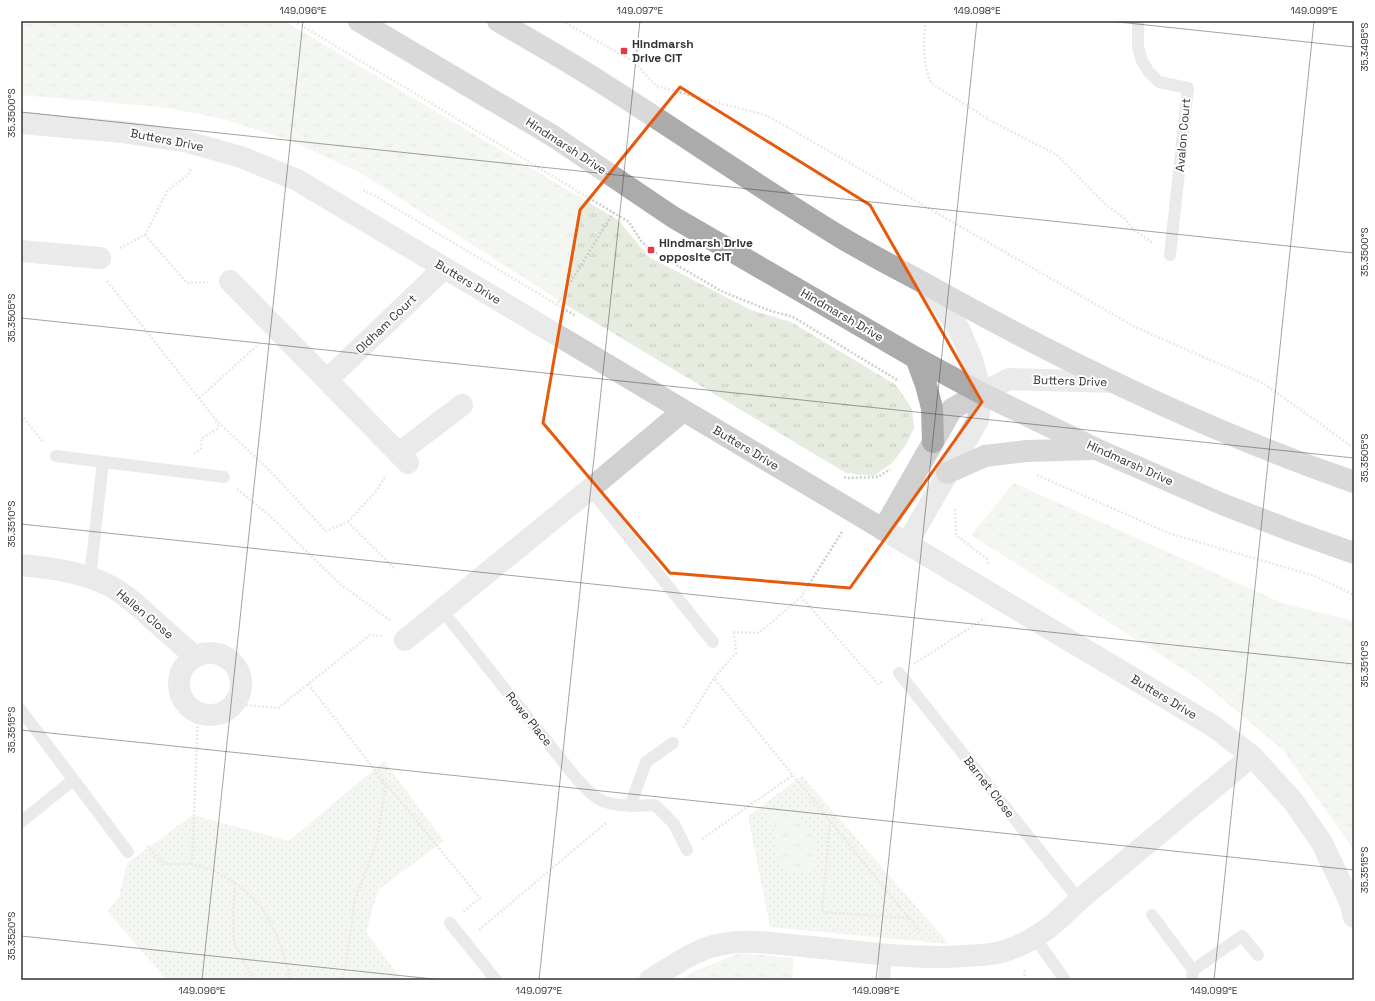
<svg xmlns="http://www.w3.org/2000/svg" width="1375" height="1001" font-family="'Space Grotesk',sans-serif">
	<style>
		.grass { fill: url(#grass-dots) }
		.park { fill: url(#park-tufts) }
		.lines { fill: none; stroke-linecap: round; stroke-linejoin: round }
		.path { stroke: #cdcdcd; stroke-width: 2.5; stroke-dasharray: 2 2; stroke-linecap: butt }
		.service { stroke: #d0d0d0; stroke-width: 12 }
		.minor { stroke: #d0d0d0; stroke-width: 22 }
		.primary { stroke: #ababab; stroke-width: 22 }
		.marked { fill: none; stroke: #e8590c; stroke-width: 3; stroke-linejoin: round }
		.ticks { fill: none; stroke: #333; stroke-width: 1; stroke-opacity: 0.45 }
		.poi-dot { fill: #e63946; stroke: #fff; stroke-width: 1.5 }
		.labels { text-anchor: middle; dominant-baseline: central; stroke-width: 4; stroke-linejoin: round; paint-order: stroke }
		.poi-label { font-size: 12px; font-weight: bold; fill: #333; stroke: #fff; text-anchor: start }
		.street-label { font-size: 12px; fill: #333; stroke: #fff }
		.neatline { fill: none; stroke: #333; stroke-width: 1.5 }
		.ticks-label { font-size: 10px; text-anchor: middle; fill: #333 }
	</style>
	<defs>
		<pattern id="grass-dots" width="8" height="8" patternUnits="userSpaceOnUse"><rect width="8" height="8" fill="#e6ecdf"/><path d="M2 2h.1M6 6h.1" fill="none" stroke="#c6cbc0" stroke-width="1.8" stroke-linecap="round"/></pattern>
		<pattern id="park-tufts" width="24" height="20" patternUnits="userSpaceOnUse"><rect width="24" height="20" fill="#e6ecdf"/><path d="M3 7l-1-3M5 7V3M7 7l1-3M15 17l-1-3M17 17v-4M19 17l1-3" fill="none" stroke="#c6cbc0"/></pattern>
	</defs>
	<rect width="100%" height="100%" fill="#fff"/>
	<!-- grass -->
	<path class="grass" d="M384 761 444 841 378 890 366 932 402 980H167L107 911 119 897 127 863 193 815 289 841Z
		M802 776 949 944 770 927 748 816Z"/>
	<!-- park -->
	<path class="park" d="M21 21H284L618 220 649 257 751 310 791 322 896 385 912 409 914 428 906 445 892 463 874 476 846 473 563 303 359 172 289 140 220 118 161 107 21 95Z
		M1014 483 1282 603 1354 621V850L1283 750 1200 680 971 535Z
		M788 811C812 827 812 828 818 856L807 873 787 872 777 854 772 816Z
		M740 953 794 958 792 980H682L695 971Z"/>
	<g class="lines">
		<!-- path -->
		<path class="path" d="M294 21 629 222 641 241 651 250 721 291 768 310 793 317 899 381
			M562 21 634 62 656 86 768 116 1137 328 1263 383 1354 448
			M926 21C923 42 923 64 931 83L991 121 1057 155 1105 204 1124 218 1135 231 1153 243
			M363 190 377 197 576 316
			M145 235 168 190 188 175 191 168
			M120 248 145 235 187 283 208 282
			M107 281 216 420 270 471 326 531 348 522 394 568
			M556 306 613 213
			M199 398 259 344
			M21 415 44 443
			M194 454 201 449V439L217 429 218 426 216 422
			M1037 475 1171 534 1315 576 1354 595
			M844 477 846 478 878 477 890 469
			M237 489 269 515 340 584 391 621
			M955 509 956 535 987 559 989 564
			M348 522 377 490 386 475
			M842 532 801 597 878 684 883 681
			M733 632 759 633 801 597
			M734 632 736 653 714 678 920 932
			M914 664 985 618
			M308 684 381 778 385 792 377 842 355 899 346 965 342 980
			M234 704 278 708 370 635 382 636
			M683 728 714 678
			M383 780 480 898 463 912
			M830 821 822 912 909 918
			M702 839 793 775
			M147 846 163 864H192L215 871 241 887 261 906 272 925 282 949 291 980
			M192 864 198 713
			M235 883 233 912 234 942 254 980
			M479 930 607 822
			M1024 980 1025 969"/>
		<!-- service -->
		<path class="service" d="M1138 21V47L1142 61 1149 72 1159 82 1188 88 1170 255
			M56 456 224 477
			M590 489 713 642
			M90 577 103 462
			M442 610 576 778C583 785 589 793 597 798 610 807 640 806 655 805L674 824 687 850
			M899 673 1079 900
			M21 710 128 852
			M630 806 646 762 673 743
			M21 822 73 780
			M1152 915 1193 970
			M450 923 496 980
			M1035 938 1065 980
			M884 980 886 954
			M1192 980 1193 970 1242 936 1258 955"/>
		<!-- minor -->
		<path class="minor" d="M21 123 123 132 184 141 241 157 297 180 1213 726 1252 756 1293 801 1322 843 1351 904 1354 917
			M21 251 100 258
			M230 281 408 463
			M327 380 444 268
			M399 453 462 405
			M883 530 952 409 981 393 1009 379 1114 382
			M907 544 978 420 981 393 972 359 959 329 929 286
			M21 565C51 568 83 572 110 586 125 594 137 605 149 616 164 630 180 643 195 657
			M405 640 590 489 683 411
			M179 684a31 31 0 1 1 62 0a31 31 0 1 1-62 0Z
			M650 980C673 966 696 948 723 944 749 939 776 944 802 946 856 951 911 960 966 956 980 955 997 955 1010 949 1039 939 1058 921 1079 900L1252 756"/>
		<!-- primary -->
		<path class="primary" d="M359 21 553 136 673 217 916 358 981 393 1096 449 1222 504 1292 531 1354 553
			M498 21C529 39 561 57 591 76 675 129 757 186 842 238 877 259 914 277 949 297 1079 369 1213 433 1354 482
			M916 358 926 385 932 408 933 442
			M947 473 985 456 1026 451 1093 449"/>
	</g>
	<!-- marked area -->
	<path d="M0 0H1375V1001H0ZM680 87 870 205 982 402 850 588 670 573 543 423 580 210Z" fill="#fff" fill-opacity=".55" fill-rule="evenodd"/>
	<path class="marked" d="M680 87 870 205 982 402 850 588 670 573 543 423 580 210Z"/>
	<!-- ticks -->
	<path class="ticks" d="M1109 21 1354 47M21 112 1354 253M21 318 1354 458M21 524 1354 664M21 730 1354 870M21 936 443 980M202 980 303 21M539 980 640 21M876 980 977 21M1214 980 1314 21"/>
	<!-- markers -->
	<g class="poi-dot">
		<rect x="620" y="47" width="8" height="8" rx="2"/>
		<rect x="647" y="246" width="8" height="8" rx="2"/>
	</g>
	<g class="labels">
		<!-- poi labels -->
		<g class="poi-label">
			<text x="632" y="44">Hindmarsh<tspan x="632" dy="14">Drive CIT</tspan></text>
			<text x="659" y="243">Hindmarsh Drive<tspan x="659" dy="14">opposite CIT</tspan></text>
		</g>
		<!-- street labels -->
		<g class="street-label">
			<text transform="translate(1183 135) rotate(-85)">Avalon Court</text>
			<text transform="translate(167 140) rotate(11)">Butters Drive</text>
			<text transform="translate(566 146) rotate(33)">Hindmarsh Drive</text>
			<text transform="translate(468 282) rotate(31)">Butters Drive</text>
			<text transform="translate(842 315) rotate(30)">Hindmarsh Drive</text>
			<text transform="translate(386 324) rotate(-44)">Oldham Court</text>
			<text transform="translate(1070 381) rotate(2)">Butters Drive</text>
			<text transform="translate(746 448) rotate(31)">Butters Drive</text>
			<text transform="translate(1130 463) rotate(24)">Hindmarsh Drive</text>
			<text transform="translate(145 614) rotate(40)">Hallen Close</text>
			<text transform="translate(1164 697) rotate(31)">Butters Drive</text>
			<text transform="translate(529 719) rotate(51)">Rowe Place</text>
			<text transform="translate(989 787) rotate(52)">Barnet Close</text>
		</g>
	</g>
	<!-- border -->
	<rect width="1375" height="1001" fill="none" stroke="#ffffff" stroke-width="44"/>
	<rect x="22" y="22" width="1331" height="957" class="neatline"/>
	<g class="ticks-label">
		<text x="303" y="14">149.096°E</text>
		<text x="640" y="14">149.097°E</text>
		<text x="977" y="14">149.098°E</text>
		<text x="1314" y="14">149.099°E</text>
		<text transform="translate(1364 47) rotate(-90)" y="4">35.3495°S</text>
		<text transform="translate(11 113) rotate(-90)" y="4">35.3500°S</text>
		<text transform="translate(1364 252) rotate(-90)" y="4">35.3500°S</text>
		<text transform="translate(11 318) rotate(-90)" y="4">35.3505°S</text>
		<text transform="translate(1364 458) rotate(-90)" y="4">35.3505°S</text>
		<text transform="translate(11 524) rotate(-90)" y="4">35.3510°S</text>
		<text transform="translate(1364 664) rotate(-90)" y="4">35.3510°S</text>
		<text transform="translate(11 730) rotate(-90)" y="4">35.3515°S</text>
		<text transform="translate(1364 870) rotate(-90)" y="4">35.3515°S</text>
		<text transform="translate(11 936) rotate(-90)" y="4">35.3520°S</text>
		<text x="202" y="994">149.096°E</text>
		<text x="539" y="994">149.097°E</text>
		<text x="876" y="994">149.098°E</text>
		<text x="1214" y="994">149.099°E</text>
	</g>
</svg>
